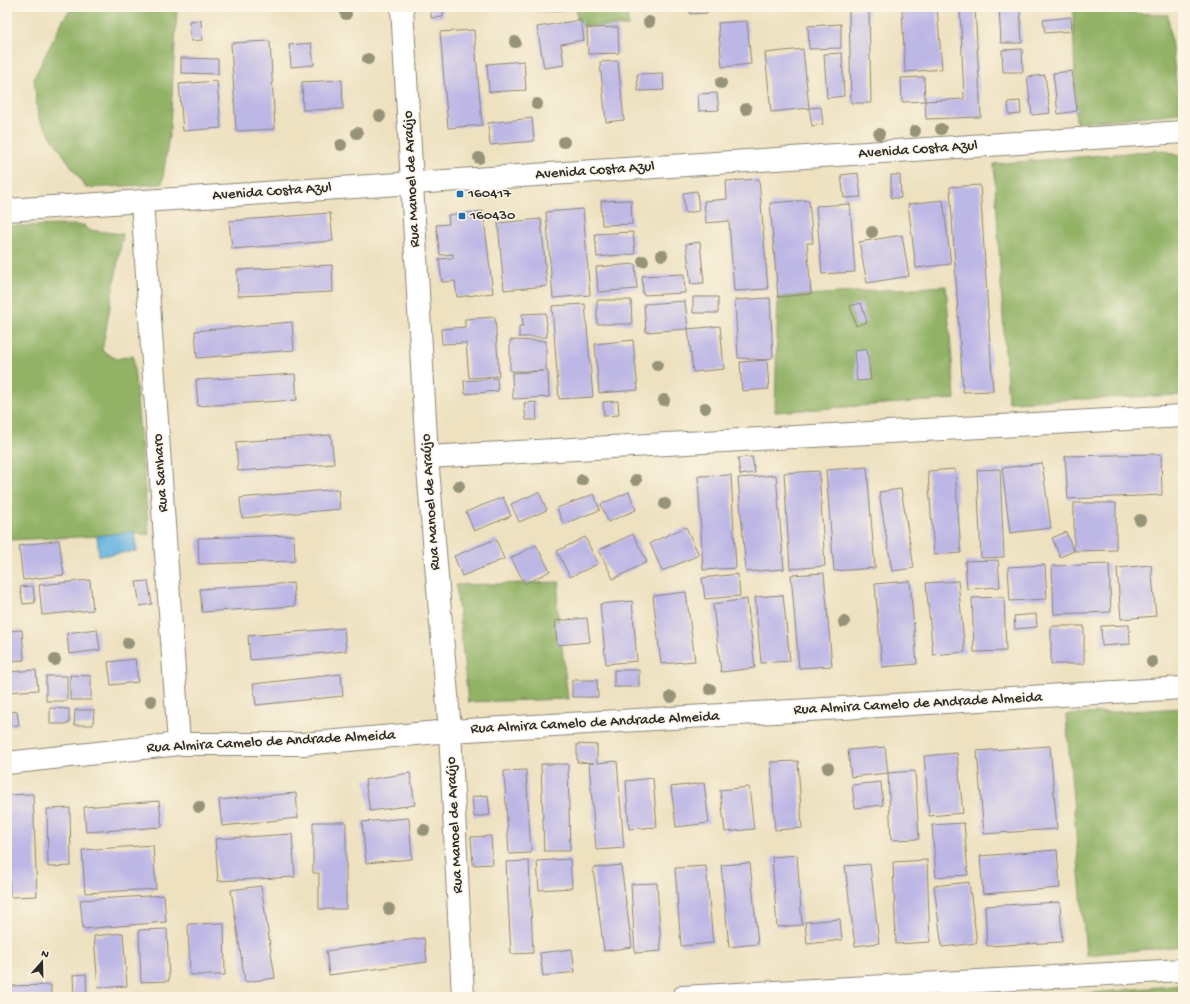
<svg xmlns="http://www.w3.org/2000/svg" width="1190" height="1004" font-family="'Gochi Hand',sans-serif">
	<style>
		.forest { fill: #92b266; stroke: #5e6e48 }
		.water { fill: #65b3df; stroke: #486f85 }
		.building { fill: #bdb7e6 }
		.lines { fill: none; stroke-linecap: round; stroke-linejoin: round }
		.street-casing { stroke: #8c8676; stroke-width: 24 }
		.secondary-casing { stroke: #8c8676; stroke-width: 24 }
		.street { stroke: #fff; stroke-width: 22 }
		.secondary { stroke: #fff; stroke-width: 22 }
		.tree { fill: #969378 }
		.poi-dot { fill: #1f6fb2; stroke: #fcf5e5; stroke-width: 1.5 }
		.labels { text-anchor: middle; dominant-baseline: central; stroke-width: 3; stroke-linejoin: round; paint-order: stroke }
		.street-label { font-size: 15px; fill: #2b2b2b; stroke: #fcf5e5 }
		.poi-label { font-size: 15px; fill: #2b2b2b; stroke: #fcf5e5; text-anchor: start }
	</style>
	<rect width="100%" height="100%" fill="#fcf5e5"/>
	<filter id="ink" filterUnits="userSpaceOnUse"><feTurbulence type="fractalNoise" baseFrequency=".025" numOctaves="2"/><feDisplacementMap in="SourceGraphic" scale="8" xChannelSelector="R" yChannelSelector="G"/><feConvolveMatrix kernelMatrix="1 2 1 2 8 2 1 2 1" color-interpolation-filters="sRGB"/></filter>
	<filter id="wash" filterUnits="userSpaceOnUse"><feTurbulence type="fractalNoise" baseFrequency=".012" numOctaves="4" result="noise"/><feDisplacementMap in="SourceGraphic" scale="16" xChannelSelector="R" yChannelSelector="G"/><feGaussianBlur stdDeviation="0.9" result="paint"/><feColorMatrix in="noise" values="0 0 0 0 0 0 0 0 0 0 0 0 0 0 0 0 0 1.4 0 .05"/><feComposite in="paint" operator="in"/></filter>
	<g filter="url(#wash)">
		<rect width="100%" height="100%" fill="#ede1c0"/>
		<!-- forest -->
		<path class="forest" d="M73 7H196L177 8 170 129 162 184 86 188 38 117 34 78 64 18Z
			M576 7H626L629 26H578Z
			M1073 10 1168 15 1180 113 1076 123Z
			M1164 150 1183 158V395L1008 402 994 164Z
			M84 225 87 230 123 234 102 351 117 359 133 355 149 534 7 540V226Z
			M946 286 955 399 775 412 778 297Z
			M560 582 557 604 568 699 468 702 456 585Z
			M1183 708V946L1086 955 1066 715Z
			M1183 985V997H1045Z"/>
		<!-- water -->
		<path class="water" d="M134 531 137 551 99 556 97 536Z"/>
		<g id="blocks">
			<!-- building -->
			<path class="building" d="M431 7H443V17L431 18Z
				M535 7H565V10L535 12Z
				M690 7H707V13L690 14Z
				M937 7 942 69 905 72 902 8Z
				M960 7H975L981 117 926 119 925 101 964 99Z
				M999 7H1020L1022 43H1001Z
				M1151 7H1171V8L1151 9Z
				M869 9 871 103H851L849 10Z
				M1071 17 1072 31 1045 33 1043 20Z
				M201 20 202 40 191 41 189 21Z
				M581 20 584 40 561 44 564 65 544 68 537 27Z
				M747 21 751 64 722 67 718 23Z
				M7 22H8L9 33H7Z
				M841 24V48L809 49 808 26Z
				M618 27 619 53 588 54 587 28Z
				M474 30 482 125 448 128 440 32Z
				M270 41 275 129 236 131 231 43Z
				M311 43 314 65 291 67 289 45Z
				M803 49 809 108 771 112 765 53Z
				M1022 49 1023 72H1003L1002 50Z
				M842 53 844 96 827 98 824 54Z
				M181 58 218 59V74L181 73Z
				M524 61 526 90 489 92 487 64Z
				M618 61 624 120 606 122 600 62Z
				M1072 71 1077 111 1058 114 1053 73Z
				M663 73 664 90 638 91 637 74Z
				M1045 75 1050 113 1032 115 1027 77Z
				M924 77 925 101 902 102 901 78Z
				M342 80 343 109 303 110 302 82Z
				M217 81 221 128 183 131 179 84Z
				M717 93 719 110 699 111 698 94Z
				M1020 101 1021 114 1009 115 1008 102Z
				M821 107 823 124 812 126 809 108Z
				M532 118 534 141 490 145 488 123Z
				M858 173 861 197 844 198 841 175Z
				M891 175H900L901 198H891Z
				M759 179 768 289 734 291 729 221 706 223 704 201 727 199 726 181Z
				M980 185 993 391 963 392 950 187Z
				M697 191 699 211 685 213 683 193Z
				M631 200 632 224 602 225 601 201Z
				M809 200 813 243H807L811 294 778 297 770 203Z
				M943 200 951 264 916 268 908 204Z
				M850 204 855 272 822 274 816 206Z
				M583 209 590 295 553 298 546 212Z
				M483 211 493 293 457 297 455 281 442 282 439 259 453 258V254L440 255 436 225 449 224 448 215Z
				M330 213 333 241 232 249 229 221Z
				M541 219 547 286 504 290 498 223Z
				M633 232 635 254 597 257 595 234Z
				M902 235 909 276 867 283 859 242Z
				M700 242 704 283 691 284 686 244Z
				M635 264 637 289 598 292 596 267Z
				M332 265 333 292 238 296 237 270Z
				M684 274 685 293 643 295 642 276Z
				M693 297H718V313H693Z
				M770 298 773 357 767 360 738 358 735 300Z
				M597 300H631L632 324H597Z
				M685 301 688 329 646 332 644 304Z
				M861 303 867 322 856 326 850 306Z
				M585 304 593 397 559 399 552 306Z
				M546 313 547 337H519V326H523L522 314Z
				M495 317 499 376 469 378 466 343 442 344 441 329 465 327V319Z
				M292 322 294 350 197 358 195 331Z
				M720 326 724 369 693 372 688 329Z
				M510 340 546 341V371H548L549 397 513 399 512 373 544 371H510Z
				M633 340 638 390 599 393 595 344Z
				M867 349 871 380 857 381 854 351Z
				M767 360 769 389 742 391 740 362Z
				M295 374 297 400 198 406 196 380Z
				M497 378 498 391 465 394 464 381Z
				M618 401 619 415 604 416 603 402Z
				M536 402 537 420H526L524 403Z
				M331 435 334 464 238 471 236 442Z
				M1161 454 1162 495 1068 499 1065 456Z
				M752 457 755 473 740 475 738 458Z
				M1042 463 1051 528 1010 533 1002 468Z
				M867 467 875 568 834 571 826 470Z
				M955 469 961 553 934 555 928 471Z
				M1000 469 1004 557 981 558 977 470Z
				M819 471 825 566 790 569 784 473Z
				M731 475 736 568 703 570 698 476Z
				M776 475 784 569 746 572 738 478Z
				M338 489 340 509 242 518 240 498Z
				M901 489 914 568 892 571 879 492Z
				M539 492 547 510 519 522 511 504Z
				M629 492 636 510 608 522 601 504Z
				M594 494 600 510 563 524 557 508Z
				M503 497 511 516 474 531 466 512Z
				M1074 503H1116V550L1074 551 1060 557 1052 538 1066 532 1074 551Z
				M686 527 699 555 662 571 650 543Z
				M633 534 647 562 613 579 599 550Z
				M294 535 295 561 199 564 198 538Z
				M585 537 598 564 570 577 557 551Z
				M496 539 504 559 462 576 454 556Z
				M59 540 64 575 23 580 19 546Z
				M536 545 550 571 525 584 511 558Z
				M998 560 1000 587 967 589 965 561Z
				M1109 564 1111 612 1054 614 1052 566Z
				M1045 565 1047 599 1010 601 1008 567Z
				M1151 565 1156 616 1121 619 1117 568Z
				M824 573 832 666 799 668 791 575Z
				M738 574 740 596 705 599 702 578Z
				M90 580 93 610 42 615 39 585Z
				M148 581 152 604 140 606 136 582Z
				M910 581 917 664 882 667 875 584Z
				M958 581 965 652 933 655 926 583Z
				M293 583 295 606 202 612 200 589Z
				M33 586 35 603 23 604 20 587Z
				M686 592 695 661 661 664 653 596Z
				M783 595 790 661 761 663 755 597Z
				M1004 597 1006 651 974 652 972 598Z
				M747 599 755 668 721 672 713 604Z
				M632 601 637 661 606 664 600 604Z
				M1036 614 1037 627 1015 629 1014 616Z
				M587 618 590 642 557 645 555 621Z
				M1129 625 1130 644 1102 646 1101 626Z
				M1051 626H1084V664H1051Z
				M344 628 346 651 250 660 248 636Z
				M97 629 100 650 69 654 67 633Z
				M22 630 24 660 7 661V631Z
				M135 659 138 682 111 685 108 662Z
				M36 670 38 690 7 692V672Z
				M614 670H639V687H614Z
				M341 674 343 696 256 705 253 684Z
				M70 675 91 676V700H70Z
				M46 676H67V701H46Z
				M572 680H597L598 697H572Z
				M50 708 69 709V724H50Z
				M75 710H94L93 725H74Z
				M17 711 19 725 8 726 7 713Z
				M577 744 597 745V763L617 761 624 848 596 850 589 763H594L577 762Z
				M1050 746 1057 829 984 834 977 751Z
				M885 747 888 773 851 777 848 750Z
				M957 753 963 813 929 816 924 756Z
				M798 761 802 828 775 830 771 762Z
				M541 764H568L570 851H544Z
				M526 770 531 853 509 854 504 771Z
				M915 771 919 839 891 840 888 773Z
				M410 773 415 805 370 811 365 780Z
				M653 778 657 827 629 829 626 781Z
				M881 782 883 805 855 808 852 785Z
				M704 783 709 823 676 827 671 787Z
				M749 787 754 829 725 832 720 790Z
				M296 793 298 818 222 826 219 800Z
				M33 794 37 896 10 897 7 795Z
				M488 795 490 815 474 817 472 797Z
				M159 801 162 827 86 832 84 807Z
				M70 808 71 866 48 867 47 809Z
				M409 818 412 859 366 863 362 822Z
				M313 822H346V909H319V873H313Z
				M964 823 968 875 936 877 932 825Z
				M292 834 295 877 218 881 215 839Z
				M491 836 493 864 473 865 471 837Z
				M153 845 156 889 85 893 82 850Z
				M1057 850 1060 888 983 894 980 856Z
				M797 855 802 925 777 927 772 857Z
				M570 859 572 888 539 890 537 861Z
				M927 860 930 942 896 944 893 862Z
				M529 861 533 953 511 954 506 862Z
				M750 863 758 944 729 947 721 865Z
				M870 864 879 943 855 946 845 866Z
				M621 865 632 947 604 951 593 868Z
				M706 866 713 943 681 946 675 868Z
				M969 882 977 943 942 947 934 886Z
				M657 883 661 951 635 953 631 884Z
				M261 886 275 978 245 982 231 890Z
				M164 895 166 922 83 929 80 900Z
				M1060 902 1062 942 987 946 985 906Z
				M840 919 842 940 807 944 805 922Z
				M224 923 225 975H190L188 924Z
				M167 929 169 981 141 982 139 930Z
				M123 933 127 986 98 988 94 936Z
				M424 938 427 962 329 975 326 951Z
				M572 949 575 972 543 976 540 953Z
				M86 974 87 997H74L73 975Z
				M51 985V997H8L7 986Z"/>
		</g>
	</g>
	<g filter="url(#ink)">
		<use href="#blocks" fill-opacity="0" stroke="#8c8676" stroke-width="1"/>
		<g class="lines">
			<!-- street casing -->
			<g class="street-casing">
				<path id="street" d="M402 7 412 183
					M142 201 179 744
					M427 457 1183 416
					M7 763 179 744H303L450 731 1183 688
					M683 997 1183 970"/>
			</g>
			<!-- secondary casing -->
			<g class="secondary-casing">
				<path id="secondary" d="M412 183 427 457 450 731 463 997
					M7 210 1183 132"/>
			</g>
			<!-- street -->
			<use href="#street" class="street"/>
			<!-- secondary -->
			<use href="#secondary" class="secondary"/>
		</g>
		<!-- trees -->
		<g class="tree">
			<circle cx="346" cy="14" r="6"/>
			<circle cx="649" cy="22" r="6"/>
			<circle cx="515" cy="42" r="6"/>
			<circle cx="368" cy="59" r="6"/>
			<circle cx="721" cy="83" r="6"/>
			<circle cx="537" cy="104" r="6"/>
			<circle cx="746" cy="109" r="6"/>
			<circle cx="380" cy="116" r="6"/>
			<circle cx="941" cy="129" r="6"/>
			<circle cx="915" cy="131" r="6"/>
			<circle cx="357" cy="133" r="6"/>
			<circle cx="879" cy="134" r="6"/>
			<circle cx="564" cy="142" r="6"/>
			<circle cx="341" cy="145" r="6"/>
			<circle cx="479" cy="158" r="6"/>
			<circle cx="872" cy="232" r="6"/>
			<circle cx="662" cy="255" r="6"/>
			<circle cx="643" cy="261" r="6"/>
			<circle cx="657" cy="365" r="6"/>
			<circle cx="664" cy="400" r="6"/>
			<circle cx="705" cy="408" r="6"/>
			<circle cx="582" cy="480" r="6"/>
			<circle cx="636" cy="480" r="6"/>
			<circle cx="459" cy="486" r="6"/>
			<circle cx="665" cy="504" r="6"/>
			<circle cx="1140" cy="520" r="6"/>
			<circle cx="844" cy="622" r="6"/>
			<circle cx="128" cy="643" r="6"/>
			<circle cx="55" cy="660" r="6"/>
			<circle cx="1152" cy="662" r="6"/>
			<circle cx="710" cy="689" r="6"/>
			<circle cx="671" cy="697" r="6"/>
			<circle cx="151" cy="701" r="6"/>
			<circle cx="828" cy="768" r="6"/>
			<circle cx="199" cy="807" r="6"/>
			<circle cx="424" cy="830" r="6"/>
			<circle cx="389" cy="909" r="6"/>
		</g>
	</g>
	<!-- markers -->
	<g class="poi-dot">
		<rect x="456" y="190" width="8" height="8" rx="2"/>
		<rect x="458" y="212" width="8" height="8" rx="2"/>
	</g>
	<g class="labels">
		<!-- street labels -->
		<g class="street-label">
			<text transform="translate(918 150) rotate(-4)">Avenida Costa Azul</text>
			<text transform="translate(595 171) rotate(-4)">Avenida Costa Azul</text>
			<text transform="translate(412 179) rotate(-93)">Rua Manoel de Araújo</text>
			<text transform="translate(272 192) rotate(-4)">Avenida Costa Azul</text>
			<text transform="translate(161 473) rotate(-94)">Rua Sanharo</text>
			<text transform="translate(431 502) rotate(-94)">Rua Manoel de Araújo</text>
			<text transform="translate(918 704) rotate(-3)">Rua Almira Camelo de Andrade Almeida</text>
			<text transform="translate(595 723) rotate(-3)">Rua Almira Camelo de Andrade Almeida</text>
			<text transform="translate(271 742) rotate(-3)">Rua Almira Camelo de Andrade Almeida</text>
			<text transform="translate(455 825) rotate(-93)">Rua Manoel de Araújo</text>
		</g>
		<!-- poi labels -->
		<g class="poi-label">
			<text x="468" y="194">160417</text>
			<text x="470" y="216">160430</text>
		</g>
	</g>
	<!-- margin -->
	<rect width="1190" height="1004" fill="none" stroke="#fcf5e5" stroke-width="24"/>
	<!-- north arrow -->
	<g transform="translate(42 962) rotate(20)" stroke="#fcf5e5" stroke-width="3" paint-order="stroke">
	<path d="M0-3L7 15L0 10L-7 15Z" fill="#2b2b2b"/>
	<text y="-6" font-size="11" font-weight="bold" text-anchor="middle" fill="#2b2b2b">N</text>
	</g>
</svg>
